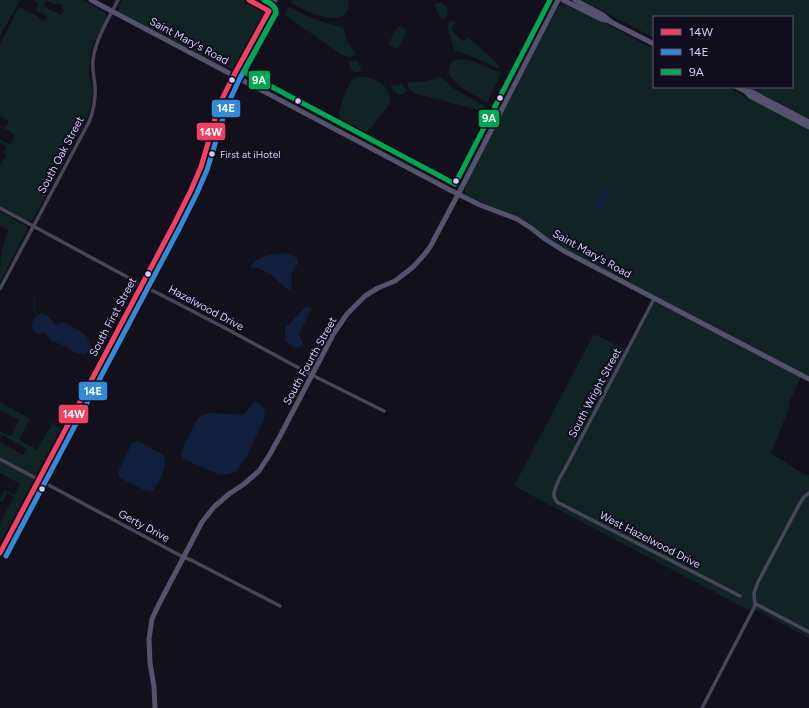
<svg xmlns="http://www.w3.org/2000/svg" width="809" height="708" font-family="Figtree,sans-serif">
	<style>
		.green { fill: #102424; fill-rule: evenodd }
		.water { fill: #0f1f3c }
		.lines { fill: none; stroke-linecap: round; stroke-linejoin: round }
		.stream { stroke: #0f1f3c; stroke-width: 1 }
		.street { stroke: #47465a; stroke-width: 3.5 }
		.secondary { stroke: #54526d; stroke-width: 5 }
		.bus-1-casing { stroke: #100d1d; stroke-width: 8 }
		.bus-2-casing { stroke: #100d1d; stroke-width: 8 }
		.bus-3-casing { stroke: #100d1d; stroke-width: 8 }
		.bus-1 { stroke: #f24062; stroke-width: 5 }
		.bus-2 { stroke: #338bd7; stroke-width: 5 }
		.bus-3 { stroke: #00a651; stroke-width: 5 }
		.bus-dot { fill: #d2ccfc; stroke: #100d1d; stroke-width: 1.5 }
		.labels { text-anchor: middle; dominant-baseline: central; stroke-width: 4; stroke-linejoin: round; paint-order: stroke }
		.bus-label { font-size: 10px; fill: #d2ccfc; stroke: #100d1d; text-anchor: start }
		.street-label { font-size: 11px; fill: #d2ccfc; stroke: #100d1d }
		.line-badge { stroke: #100d1d; stroke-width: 1.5 }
		.badge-label { font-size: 11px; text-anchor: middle; font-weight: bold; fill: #fff }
	</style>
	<rect width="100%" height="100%" fill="#12101a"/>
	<!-- green -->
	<path class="green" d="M0 0H20L0 36Z
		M33 0H82L104 12 106 14 107 17 98 34 92 47 90 58 89 72 92 86V100L87 119 33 219 31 220H26L0 206V166L6 155 3 153 6 147 0 143V139L10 145 15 135 0 126V125L5 128 9 121 0 116V44L19 7 37 16V18L44 21 47 16 40 12 39 13 36 11V9L39 3ZM46 0 55 5 57 3 62 5 61 8 64 10 61 15 43 6Z
		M122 0H270L235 67 231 69 224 67 119 12V5Z
		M292 0H349C350 34 305 11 291 3Z
		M582 0H809V119L748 87H792V17H654V38Z
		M438 3H442L447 8 448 14 444 19H443L438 14 435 6V4Z
		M563 4 599 20 654 49V87H727L809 130V377L552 242 532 226 485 204 467 195 465 192V185L556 10 559 6Z
		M289 7C306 16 323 23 343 27L347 41 356 55 349 57 342 55 285 15Z
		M450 21 456 22 452 28C453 34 460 38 464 42L468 37 498 64 499 69C484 62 470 54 454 51 453 41 446 31 448 23Z
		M398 26 407 30 398 49 388 44Z
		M461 59 473 61 501 73 487 103 462 88 449 75C448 65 450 60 461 59Z
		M350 61H357L361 68V71C354 74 349 70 349 62Z
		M440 76 453 88 485 107 483 111 416 94C411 91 408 88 407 82 419 83 430 82 440 76Z
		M359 77C375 76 394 87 389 105L367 133 338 117C340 109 347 83 353 79 354 78 357 77 359 77Z
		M402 84 403 85 407 91 403 94 399 95 393 91 391 86 396 85Z
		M0 211 26 226 27 230 0 282C0 263 0 248 9 230L1 226 0 227Z
		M655 303H658L801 377 788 405 790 406 771 453 805 475H809V638L758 611 746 609 514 486 594 334 629 351 653 304Z
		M0 395 61 428 0 543V523L14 497 7 493 3 501H0V498H1L5 490 14 495 20 484 0 473V442L23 455 27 449 2 435 0 439V431L11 436 19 420 0 410V402L30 419 19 440 37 450 52 424Z"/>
	<!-- water -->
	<path class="water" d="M603 188 611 192 601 209H599L593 205Z
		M287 253 297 258 298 264C290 273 291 277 292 288L288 290 271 275 259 268H249C262 252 269 256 287 253Z
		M306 306 312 308 299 334 304 346 296 348 285 341V328L297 316Z
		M42 313 48 316 56 325 63 322C76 329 99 337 86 354 72 355 73 349 62 345 52 340 54 346 47 335L43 333 39 335 34 332 31 327C33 320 35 315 42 313Z
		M255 401C263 405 265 408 265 417L248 454 237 471 229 474 220 475 188 461 183 458 181 455 183 447 198 418 204 414 212 413 243 415C248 411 250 405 255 401Z
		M136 441H138L162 454C164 456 166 459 165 463 165 470 157 488 151 492L146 491 120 478 118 474 119 470 132 443Z"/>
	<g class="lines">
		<!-- stream -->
		<path class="stream" d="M35 298C34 303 32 311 37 316"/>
		<!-- street -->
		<path class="street" d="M0 208 142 285 225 328 312 375 384 411
			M0 289 89 122C94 109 96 98 95 85 94 77 92 69 93 60 95 40 109 18 118 0
			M654 299 567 465C563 472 553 488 554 496 554 497 556 500 557 502L631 540 740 596
			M0 459 183 557 191 560 280 606
			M756 604 809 632
			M702 708 755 606 754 593 758 582 800 503 804 497 809 493"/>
		<!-- secondary -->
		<path class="secondary" d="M91 0 450 190 480 205 517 219 531 228 545 239 564 251 734 340 809 379
			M563 0 601 19 610 21
			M575 0 603 15 611 22 654 44
			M737 87 745 91 750 96 809 127
			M745 91 752 92 809 122
			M0 553 191 190 201 167 212 127 219 105 234 75 275 0
			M155 708 154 687 150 663 149 639 152 619 159 604 202 522 214 507 229 494 244 484 259 471 270 454 280 436 334 333 347 314 365 296 378 288 395 281 413 267 424 255 430 247 463 185 558 0"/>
		<!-- bus-1 casing -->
		<g class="bus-1-casing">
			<path id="bus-1" d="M0 553 173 226 191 190 201 167 219 105 234 75 269 11 249 0"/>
		</g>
		<!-- bus-2 casing -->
		<g class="bus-2-casing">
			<path id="bus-2" d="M6 556 179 229 197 193 207 170 226 108 240 78 276 13C276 5 269 3 264 0"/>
		</g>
		<!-- bus-3 casing -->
		<g class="bus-3-casing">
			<path id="bus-3" d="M264 0C269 3 276 5 276 13L244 72 455 184 550 0"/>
		</g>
		<!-- bus-1 -->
		<use href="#bus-1" class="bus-1"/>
		<!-- bus-2 -->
		<use href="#bus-2" class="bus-2"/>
		<!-- bus-3 -->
		<use href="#bus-3" class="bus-3"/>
	</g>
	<!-- markers -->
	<g class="bus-dot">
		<circle cx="232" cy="80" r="3.5"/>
		<circle cx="500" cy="98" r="3.5"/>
		<circle cx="298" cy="101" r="3.5"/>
		<circle cx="212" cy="154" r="3.5"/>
		<circle cx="456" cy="181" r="3.5"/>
		<circle cx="148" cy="274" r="3.5"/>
		<circle cx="42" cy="489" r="3.5"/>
	</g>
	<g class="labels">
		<!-- bus labels -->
		<g class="bus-label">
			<text x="220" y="154">First at iHotel</text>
		</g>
		<!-- street labels -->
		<g class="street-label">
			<text transform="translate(189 41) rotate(28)">Saint Mary's Road</text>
			<text transform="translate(61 155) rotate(-62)">South Oak Street</text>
			<text transform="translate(592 254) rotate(29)">Saint Mary's Road</text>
			<text transform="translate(206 308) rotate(28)">Hazelwood Drive</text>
			<text transform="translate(113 317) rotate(-62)">South First Street</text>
			<text transform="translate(310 361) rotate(-61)">South Fourth Street</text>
			<text transform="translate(595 393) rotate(-62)">South Wright Street</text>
			<text transform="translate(144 526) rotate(28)">Gerty Drive</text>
			<text transform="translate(650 540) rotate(27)">West Hazelwood Drive</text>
		</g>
	</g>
	<g class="line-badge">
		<rect x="248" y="70" width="23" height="20" rx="4" fill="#00a651"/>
		<rect x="211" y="99" width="30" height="19" rx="4" fill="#338bd7"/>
		<rect x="478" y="109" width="22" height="19" rx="4" fill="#00a651"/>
		<rect x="196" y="122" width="30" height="19" rx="4" fill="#f24062"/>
		<rect x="78" y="381" width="30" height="20" rx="4" fill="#338bd7"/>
		<rect x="58" y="404" width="31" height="20" rx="4" fill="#f24062"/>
	</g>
	<g class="badge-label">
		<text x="259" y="84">9A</text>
		<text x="226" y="112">14E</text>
		<text x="489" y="122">9A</text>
		<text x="211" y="136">14W</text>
		<text x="93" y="395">14E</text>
		<text x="74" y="418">14W</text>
	</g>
	<!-- legend -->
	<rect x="653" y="16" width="140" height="72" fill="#100d1d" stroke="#5e5976"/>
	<rect x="661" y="29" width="20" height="6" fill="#f24062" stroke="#5e5976"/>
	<text x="689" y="36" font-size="12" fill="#d2ccfc">14W</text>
	<rect x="661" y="49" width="20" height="6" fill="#338bd7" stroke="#5e5976"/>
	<text x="689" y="56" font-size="12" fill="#d2ccfc">14E</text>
	<rect x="661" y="69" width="20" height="6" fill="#00a651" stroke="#5e5976"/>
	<text x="689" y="76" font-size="12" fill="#d2ccfc">9A</text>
</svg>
